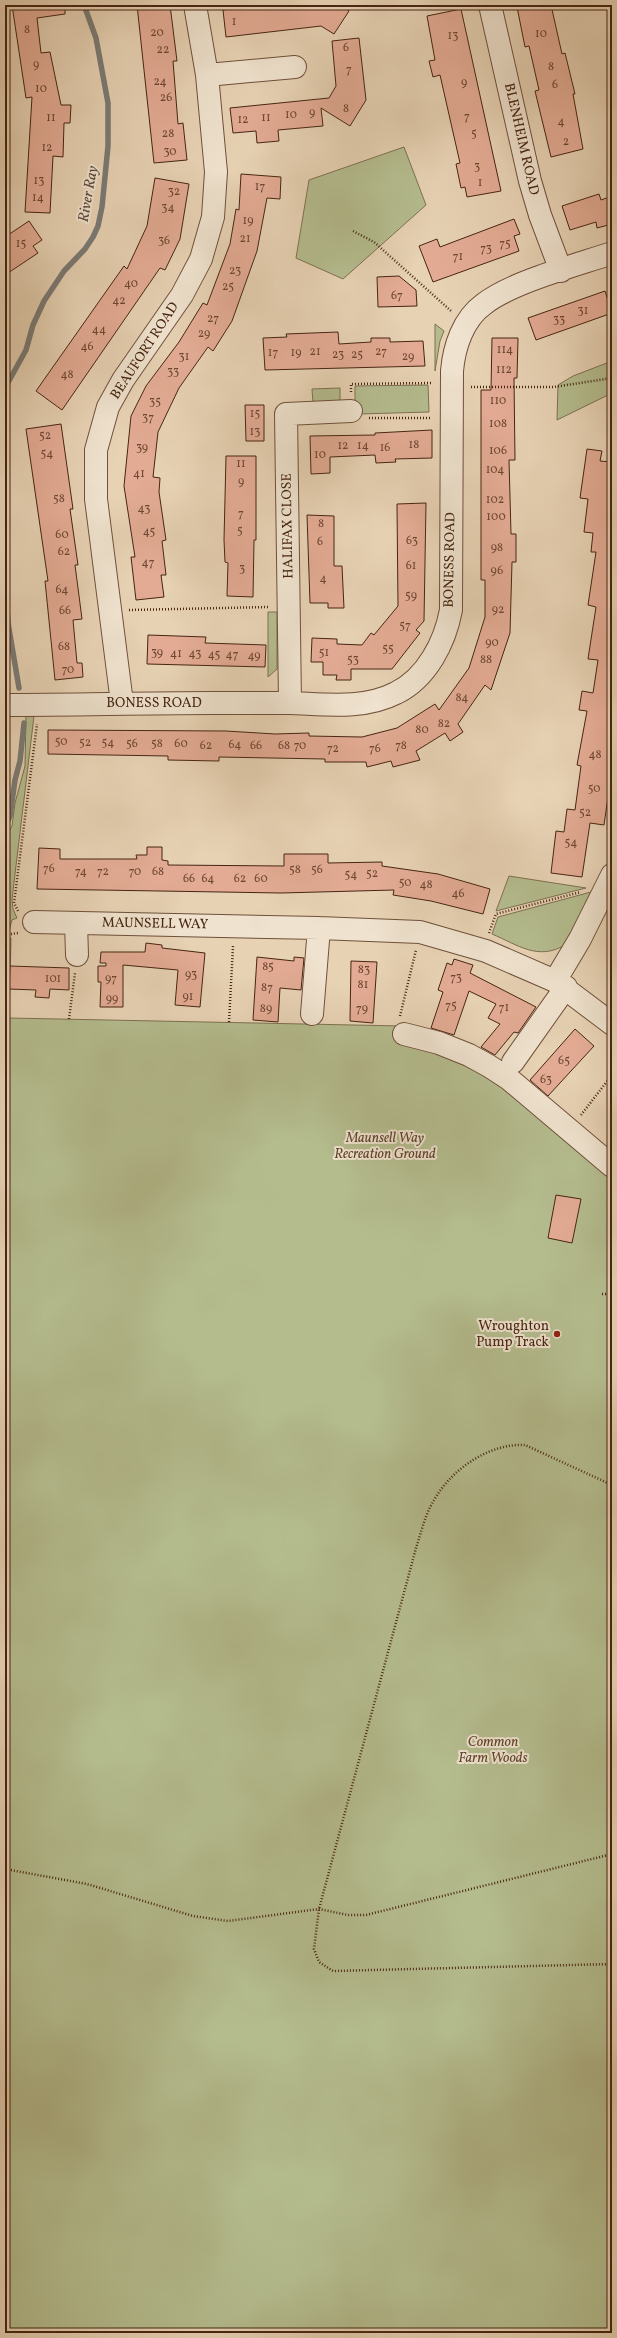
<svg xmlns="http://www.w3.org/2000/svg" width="617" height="2338" font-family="Vollkorn,serif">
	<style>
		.green { fill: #b4bc8e; stroke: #7e7050 }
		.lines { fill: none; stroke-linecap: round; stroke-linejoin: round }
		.stream { stroke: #7b7b76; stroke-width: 5.5 }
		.building { fill: #e3ab94; stroke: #472512 }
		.minor-casing { stroke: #6f503a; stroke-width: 24 }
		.path { stroke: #472512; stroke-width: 2.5; stroke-dasharray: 1 2; stroke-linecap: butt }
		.minor { stroke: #efe2ce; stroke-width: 22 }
		.poi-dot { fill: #8f2418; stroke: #efe2ce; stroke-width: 1.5 }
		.labels { text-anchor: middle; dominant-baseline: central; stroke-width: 4; stroke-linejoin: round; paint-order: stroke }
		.number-label { font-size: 12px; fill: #6e4632 }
		.street-label { font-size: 14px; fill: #472512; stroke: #efe2ce }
		.park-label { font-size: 14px; font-style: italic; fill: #5d432b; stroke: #efe2ce }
		.poi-label { font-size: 14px; fill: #472512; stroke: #efe2ce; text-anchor: end }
		.water-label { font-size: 15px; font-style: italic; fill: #5c493c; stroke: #efe2ce }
	</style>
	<rect width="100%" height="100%" fill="#e7d2b4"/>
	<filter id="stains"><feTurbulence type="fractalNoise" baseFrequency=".005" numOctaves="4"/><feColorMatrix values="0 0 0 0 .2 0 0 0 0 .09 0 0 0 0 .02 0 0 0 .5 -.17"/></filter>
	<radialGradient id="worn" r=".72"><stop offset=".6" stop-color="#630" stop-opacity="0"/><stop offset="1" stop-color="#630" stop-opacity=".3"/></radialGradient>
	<!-- green -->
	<path class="green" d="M404 147 426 205 343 279 296 258 309 180Z
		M435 324 444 331 440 341 435 371Z
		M612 361V393L557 420 558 385 573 376Z
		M428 385 429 412 359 414V404H355V386Z
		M340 388V403H313L312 389Z
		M268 612H277V669L268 677Z
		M26 716H34L12 899 13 909 17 918 12 920 7 939 11 938 9 1018 402 1026 427 1032 612 1158V2333H5V920L9 919H5V839L12 826 15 803 25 766Z
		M509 876 586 888 496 911Z
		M591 892 597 894 565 945C538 961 518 945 492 934L498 917Z"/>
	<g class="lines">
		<!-- stream -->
		<path class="stream" d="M5 388 26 350 33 325 44 301 64 271 85 249 93 237 98 226 102 207 108 146V103L96 38 84 5
			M5 578 8 623 19 688
			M5 827 10 816 15 780 20 761 24 723"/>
	</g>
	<!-- building -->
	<path class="building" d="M12 5H65V14L37 18 41 53 50 52 61 105H71L70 123H64L63 157 53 156 50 213 25 212 32 97 26 98Z
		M137 5H170L177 61H173L178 124 183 123 187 160 154 163Z
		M261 5H341L349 11 334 34 321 26 226 37 223 10Z
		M524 5H551L562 54 565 53 575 94H573L583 149 551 157 535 91 539 90 529 46 525 47 517 7Z
		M461 9 501 191 467 197 465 187 461 188 456 164 460 163 440 75 433 77 429 61 435 60 427 16Z
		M359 38 366 100 350 126 321 108 323 126 278 130 279 141 257 143 256 131 233 133 230 108 329 98 336 86 332 41Z
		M241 174 281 177 280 199 267 198 257 251 232 321 213 351 208 347 179 388 158 432 153 477 160 478 159 492 166 540 162 541 166 575H161L164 597 136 600 131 557H135L124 486 131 416 146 386 179 342 203 303 207 305 230 244 236 209 239 210Z
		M155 178 189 184 180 239 165 270 160 268 62 410 36 391 124 266 127 269 147 226Z
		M599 194 601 200 612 196V224L597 228 596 222 570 230 562 206Z
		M514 219 520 234 514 236 519 251 433 282 419 246 437 239 440 247Z
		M29 221 42 240 33 246 38 253 5 275V237Z
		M399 276 416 290 417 306 378 307 377 277Z
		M605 291 612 313 536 340 528 318Z
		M338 332 339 344 371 342V338H390V342L423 341 425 366 265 370 263 338 287 337 286 334Z
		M492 338H518L517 378H514L515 460H509L511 534H516V562H512L510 633 491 690 485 685 458 724 463 732 450 741 445 733 416 751 420 760 393 767 391 761 367 767 366 762H325V759L219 757V761L168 760V756L48 754V730L226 731 275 734 309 733V736L362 737 397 728 435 704 439 710 469 668 485 617V580H481V390H491Z
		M245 405H264V441H246Z
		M61 424 73 509H70L78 565H75L82 619 73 620 77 663H82L83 677 55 680 45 581H48L26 429Z
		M432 430V458L395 459 396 462 376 463 375 455 330 457V473L311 474 310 436 375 435V433Z
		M587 449 602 451 600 461 612 462V769L604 825 590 823 582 877 551 873 556 831 564 832 567 809 575 810 581 766 577 765 587 711 579 710 582 691 593 693 598 660 588 659 596 607 588 605 596 552H591L593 533 584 532 588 499 580 498Z
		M226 456H256V540H254L253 597 227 596 228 563 225 562 224 540Z
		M426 503 424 621 416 630 420 633 392 669H351V680H336L337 675H323V662H311L312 638 337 639V644L362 645 371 633 374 635 398 606 397 504Z
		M307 515 334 516V566H342L344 608H328V603H310Z
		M148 635 206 637 205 643 266 645 265 667 147 664Z
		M147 847H162V860L168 861V865L284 866V854H328V863L382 862V866L438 874 490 889 483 914 431 901 393 895 394 890 281 893 37 889 39 848 60 849V859H137L136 855H147Z
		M146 943 162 945V948L205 953 200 1007 175 1005 178 970 123 965V1007H100L101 982H98V966H106V963H100L101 952H145Z
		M257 957 294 961V957L304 958 301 990 280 988 278 1022 253 1020Z
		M454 959 473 965 470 973 536 1007 518 1033 514 1032 495 1055 481 1047 500 1024 488 1018 496 1004 469 991 454 1035 431 1028 443 992 438 990 447 963 452 965Z
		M351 961 377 962 373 1023 350 1021Z
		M10 966 69 968V990L50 989 49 998 35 997 36 990 9 989Z
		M575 1029 594 1046 548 1096 530 1080Z
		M556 1195 581 1199 572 1243 548 1238Z"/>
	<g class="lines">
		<!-- minor casing -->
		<g class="minor-casing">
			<path id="minor" d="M490 5 530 181 540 215 561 271
				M207 75 295 67
				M122 703 96 499V450L108 407 123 380 182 295 201 259 213 217 216 172 207 75 195 5
				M290 703 286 414 351 411
				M5 705C74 705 142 703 211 703 237 703 263 703 289 703 324 704 363 710 396 693 427 678 445 642 451 610L452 371C454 347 463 319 484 304 512 282 577 265 612 253
				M34 922 319 928 420 932 486 951 555 981 612 1024
				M76 923 77 955
				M555 981 580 939 612 875
				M312 1014 319 928
				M404 1034 439 1043 469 1055 489 1066 509 1079 612 1166
				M513 1062 566 987"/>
		</g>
		<!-- path -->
		<path class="path" d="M353 231 374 242 451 311
			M471 387H554L612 378
			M351 392V384L433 383
			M369 418H432
			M129 610 268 607
			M18 911 14 903 37 724
			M489 933 496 914 581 892
			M5 935 18 933
			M400 1016 416 950
			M69 1019 75 973
			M229 1022 233 946
			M581 1115 612 1075
			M602 1294H612
			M612 1485 525 1445C489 1443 450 1470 433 1502 425 1515 421 1533 416 1548L319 1909 314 1949 319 1962 333 1971 612 1964
			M5 1869 87 1884 193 1916 228 1921 319 1909 348 1915H366L612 1854"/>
		<!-- minor -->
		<use href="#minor" class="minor"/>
	</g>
	<!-- markers -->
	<circle class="poi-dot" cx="557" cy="1334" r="4"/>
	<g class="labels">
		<!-- number labels -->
		<g class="number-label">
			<text x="234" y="22">1</text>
			<text x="27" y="30">8</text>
			<text x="157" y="33">20</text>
			<text x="541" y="34">10</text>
			<text x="453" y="36">13</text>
			<text x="346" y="48">6</text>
			<text x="163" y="50">22</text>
			<text x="36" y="65">9</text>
			<text x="551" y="67">8</text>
			<text x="349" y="70">7</text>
			<text x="160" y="82">24</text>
			<text x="464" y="83">9</text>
			<text x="555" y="85">6</text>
			<text x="41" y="89">10</text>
			<text x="166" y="98">26</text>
			<text x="346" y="109">8</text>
			<text x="312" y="113">9</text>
			<text x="291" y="115">10</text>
			<text x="467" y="117">7</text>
			<text x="51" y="118">11</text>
			<text x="266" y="118">11</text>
			<text x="243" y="120">12</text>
			<text x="561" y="122">4</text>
			<text x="168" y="134">28</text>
			<text x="474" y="134">5</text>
			<text x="566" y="142">2</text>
			<text x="47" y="148">12</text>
			<text x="170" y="152">30</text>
			<text x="477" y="167">3</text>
			<text x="39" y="181">13</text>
			<text x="480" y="183">1</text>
			<text x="260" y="187">17</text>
			<text x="174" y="192">32</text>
			<text x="38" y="198">14</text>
			<text x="168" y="208">34</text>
			<text x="248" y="221">19</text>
			<text x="245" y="239">21</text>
			<text x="164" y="241">36</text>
			<text x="21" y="244">15</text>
			<text x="505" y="244">75</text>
			<text x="486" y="249">73</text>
			<text x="458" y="257">71</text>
			<text x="235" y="271">23</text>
			<text x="131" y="284">40</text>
			<text x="228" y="287">25</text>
			<text x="397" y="296">67</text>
			<text x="119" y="301">42</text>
			<text x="583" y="311">31</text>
			<text x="213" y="319">27</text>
			<text x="559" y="320">33</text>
			<text x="99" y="330">44</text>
			<text x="204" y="334">29</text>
			<text x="87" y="347">46</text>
			<text x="505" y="350">114</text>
			<text x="315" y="352">21</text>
			<text x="381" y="352">27</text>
			<text x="273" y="353">17</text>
			<text x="296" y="353">19</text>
			<text x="338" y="355">23</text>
			<text x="357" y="355">25</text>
			<text x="184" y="357">31</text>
			<text x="408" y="357">29</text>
			<text x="504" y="370">112</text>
			<text x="173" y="372">33</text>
			<text x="67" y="375">48</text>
			<text x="498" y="401">110</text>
			<text x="155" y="402">35</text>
			<text x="255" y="414">15</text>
			<text x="148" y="418">37</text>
			<text x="498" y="424">108</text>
			<text x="255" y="432">13</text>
			<text x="45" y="436">52</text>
			<text x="414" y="445">18</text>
			<text x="343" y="446">12</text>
			<text x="363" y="446">14</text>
			<text x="142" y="448">39</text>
			<text x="385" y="448">16</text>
			<text x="498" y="451">106</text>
			<text x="47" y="454">54</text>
			<text x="320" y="455">10</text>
			<text x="241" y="464">11</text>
			<text x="495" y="470">104</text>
			<text x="139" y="474">41</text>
			<text x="241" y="482">9</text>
			<text x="59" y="499">58</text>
			<text x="495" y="500">102</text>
			<text x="144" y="509">43</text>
			<text x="241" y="514">7</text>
			<text x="496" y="517">100</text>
			<text x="321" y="524">8</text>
			<text x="240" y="531">5</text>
			<text x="149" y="532">45</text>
			<text x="62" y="535">60</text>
			<text x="412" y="541">63</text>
			<text x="320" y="542">6</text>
			<text x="497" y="548">98</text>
			<text x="64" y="552">62</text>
			<text x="148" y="563">47</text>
			<text x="411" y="566">61</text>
			<text x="242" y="569">3</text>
			<text x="497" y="571">96</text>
			<text x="323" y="579">4</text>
			<text x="62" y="590">64</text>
			<text x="411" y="596">59</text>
			<text x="498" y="610">92</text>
			<text x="65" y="611">66</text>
			<text x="405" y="626">57</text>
			<text x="492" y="643">90</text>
			<text x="64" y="647">68</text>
			<text x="388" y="649">55</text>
			<text x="157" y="653">39</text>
			<text x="324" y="653">51</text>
			<text x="176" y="654">41</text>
			<text x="195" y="654">43</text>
			<text x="214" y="655">45</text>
			<text x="232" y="655">47</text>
			<text x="254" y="656">49</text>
			<text x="353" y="660">53</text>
			<text x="486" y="660">88</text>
			<text x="68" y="670">70</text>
			<text x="462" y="698">84</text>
			<text x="444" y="724">82</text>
			<text x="422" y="730">80</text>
			<text x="61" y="742">50</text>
			<text x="85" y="743">52</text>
			<text x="108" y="743">54</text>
			<text x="132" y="744">56</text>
			<text x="157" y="744">58</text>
			<text x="181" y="744">60</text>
			<text x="235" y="745">64</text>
			<text x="206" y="746">62</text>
			<text x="256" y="746">66</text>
			<text x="284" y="746">68</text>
			<text x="300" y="746">70</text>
			<text x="401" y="746">78</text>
			<text x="333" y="749">72</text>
			<text x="375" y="749">76</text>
			<text x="595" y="755">48</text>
			<text x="594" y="789">50</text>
			<text x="585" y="813">52</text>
			<text x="571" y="843">54</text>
			<text x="49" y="869">76</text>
			<text x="295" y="870">58</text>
			<text x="317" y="870">56</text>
			<text x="81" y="872">74</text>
			<text x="103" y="872">72</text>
			<text x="135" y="872">70</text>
			<text x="158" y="872">68</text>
			<text x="372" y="874">52</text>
			<text x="351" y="875">54</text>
			<text x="189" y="879">66</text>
			<text x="208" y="879">64</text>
			<text x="240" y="879">62</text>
			<text x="261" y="879">60</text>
			<text x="405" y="883">50</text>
			<text x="426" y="885">48</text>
			<text x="458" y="894">46</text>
			<text x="268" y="967">85</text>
			<text x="364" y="970">83</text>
			<text x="191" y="975">93</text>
			<text x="456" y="978">73</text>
			<text x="53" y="979">101</text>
			<text x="111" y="979">97</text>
			<text x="363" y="985">81</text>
			<text x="267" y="988">87</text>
			<text x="188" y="997">91</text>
			<text x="112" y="999">99</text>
			<text x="451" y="1006">75</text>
			<text x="504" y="1008">71</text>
			<text x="266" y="1009">89</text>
			<text x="362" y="1009">79</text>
			<text x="564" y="1061">65</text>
			<text x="546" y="1080">63</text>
		</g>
		<!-- street labels -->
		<g class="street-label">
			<text transform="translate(521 139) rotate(77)">BLENHEIM ROAD</text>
			<text transform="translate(145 351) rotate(-57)">BEAUFORT ROAD</text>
			<text transform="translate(288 526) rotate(-91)">HALIFAX CLOSE</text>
			<text transform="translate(450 560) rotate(-89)">BONESS ROAD</text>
			<text x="154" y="703">BONESS ROAD</text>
			<text transform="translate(155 924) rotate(1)">MAUNSELL WAY</text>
		</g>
		<!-- park labels -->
		<g class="park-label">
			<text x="385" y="1138">Maunsell Way<tspan x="385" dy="16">Recreation Ground</tspan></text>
			<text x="493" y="1742">Common<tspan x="493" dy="16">Farm Woods</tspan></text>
		</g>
		<!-- poi labels -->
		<g class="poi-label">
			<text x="549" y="1326">Wroughton<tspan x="549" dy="16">Pump Track</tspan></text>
		</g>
		<!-- water labels -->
		<g class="water-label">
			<text transform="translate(89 194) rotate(-80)">River Ray</text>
		</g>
	</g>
	<!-- margin -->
	<rect width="617" height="2338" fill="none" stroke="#e7d2b4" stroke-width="20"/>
	<rect x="6" y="6" width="605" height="2326" fill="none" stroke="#472512" stroke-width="2"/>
	<rect x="10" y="10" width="597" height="2318" fill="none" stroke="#472512"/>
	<rect width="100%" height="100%" filter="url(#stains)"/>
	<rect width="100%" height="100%" fill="url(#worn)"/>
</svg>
